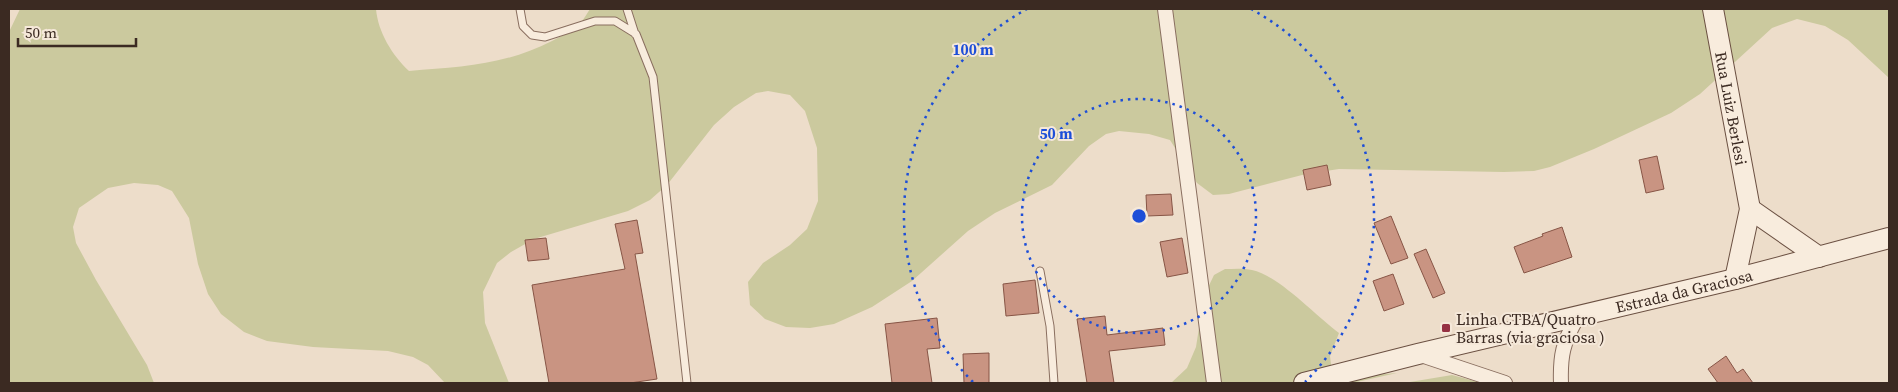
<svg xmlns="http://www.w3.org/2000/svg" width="1898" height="392" font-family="'Source Serif 4',serif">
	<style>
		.green { fill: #cbc99e }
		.building { fill: #c99482; stroke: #875546 }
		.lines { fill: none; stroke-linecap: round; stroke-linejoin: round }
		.lane-casing { stroke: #896e5f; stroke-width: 9 }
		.street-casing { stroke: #896e5f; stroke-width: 16 }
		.secondary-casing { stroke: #6b5042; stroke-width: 22 }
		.lane { stroke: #f8ecdd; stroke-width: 7 }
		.street { stroke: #f8ecdd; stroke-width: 14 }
		.secondary { stroke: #f8ecdd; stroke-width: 20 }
		.ring { fill: none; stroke: #1d4ed8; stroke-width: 2.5; stroke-dasharray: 2.5 5 }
		.poi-dot { fill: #963143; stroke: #f5e8d9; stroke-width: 2 }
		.labels { text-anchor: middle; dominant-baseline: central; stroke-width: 4; stroke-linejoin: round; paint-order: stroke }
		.street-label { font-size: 16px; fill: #3b2a22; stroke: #f5e8d9 }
		.poi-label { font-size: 16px; fill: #3b2a22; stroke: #f5e8d9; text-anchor: start }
		.centre { fill: #1d4ed8; stroke: #f5e8d9; stroke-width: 2.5 }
		.ring-label { font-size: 15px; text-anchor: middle; font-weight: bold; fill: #1d4ed8; stroke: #f5e8d9; stroke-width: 4; stroke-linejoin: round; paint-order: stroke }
	</style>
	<rect width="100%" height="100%" fill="#edddca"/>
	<!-- green -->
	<path class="green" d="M20 9H376C378 32 392 55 409 71 461 67 505 65 552 41 562 36 574 30 581 22 585 18 587 13 590 9H1889V78L1848 40 1825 26 1797 19 1772 28 1700 94 1671 113 1594 149 1550 167 1534 171 1504 172 1339 169 1306 174 1229 194 1213 195 1197 183 1170 140 1149 134 1119 131 1106 134 1089 146 1052 185 995 213 968 231 912 281 872 307 834 324 810 328 786 327 765 319 750 305 748 282 763 263 790 245 807 229 818 201 817 148 805 111 790 95 768 91 756 93 734 107 714 125 667 185 650 200 628 211 534 239 511 252 497 263 483 292 485 323 509 383H445L428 365 413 357 388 351 313 347 267 341 244 332 221 314 208 294 198 264 189 218 172 191 158 185 134 183 108 188 79 208 73 227 76 243 96 280 147 365 154 383H9V32Z
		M1225 269C1233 269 1243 268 1252 270 1278 275 1316 316 1339 333L1330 356 1332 373 1340 378 1397 373 1352 383H1171L1187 368 1196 347 1204 296 1214 275Z
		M1452 375 1482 383H1404Z"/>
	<!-- building -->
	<path class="building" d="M1657 156 1664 189 1646 193 1639 160Z
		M1327 165 1331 185 1307 190 1303 170Z
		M1171 194 1173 215 1147 216 1146 195Z
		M1391 216 1408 258 1391 264 1374 223Z
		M637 220 643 253 635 254 657 379 630 383H549L532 285 625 269 615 224Z
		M1562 227 1572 257 1524 273 1514 247 1543 236 1542 234Z
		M546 238 549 259 528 261 525 240Z
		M1182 238 1188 273 1167 277 1160 242Z
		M1426 249 1445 293 1433 298 1414 254Z
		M1393 274 1404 304 1384 311 1373 281Z
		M1035 280 1039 313 1006 316 1003 284Z
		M1105 316 1107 335 1163 328 1165 345 1109 351 1114 383H1087L1077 319Z
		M937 318 940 348 927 349 932 383H892L885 324Z
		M989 353V383H964L963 354Z
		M1726 356 1737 373 1743 369 1753 383H1718L1708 369Z"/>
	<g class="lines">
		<!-- lane casing -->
		<g class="lane-casing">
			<path id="lane" d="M520 9 523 26 532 35 545 37 595 21H615L636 34 653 77 687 383
				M627 9 635 34
				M1040 271 1050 326 1054 383"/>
		</g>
		<!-- street casing -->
		<g class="street-casing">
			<path id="street" d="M1165 9 1214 383
				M1418 354 1505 383
				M1561 383C1560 356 1563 342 1577 318"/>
		</g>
		<!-- secondary casing -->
		<g class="secondary-casing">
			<g id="secondary">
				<path id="s1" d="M1713 9 1750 209 1735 279"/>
				<path d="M1750 209 1819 257"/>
				<path id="s2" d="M1304 383 1418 354 1735 279 1889 238"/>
			</g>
		</g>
		<!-- lane -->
		<use href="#lane" class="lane"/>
		<!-- street -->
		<use href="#street" class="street"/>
		<!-- secondary -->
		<use href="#secondary" class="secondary"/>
	</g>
	<!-- distance rings -->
	<g class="ring">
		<circle cx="1139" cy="216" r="117"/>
		<path d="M973 382A235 235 0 0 1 1027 9M1251 9A235 235 0 0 1 1305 382"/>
	</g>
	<!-- markers -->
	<rect class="poi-dot" x="1441" y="323" width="10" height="10" rx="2.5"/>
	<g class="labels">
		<!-- street labels -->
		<g class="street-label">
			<text stroke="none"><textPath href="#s1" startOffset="101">Rua Luiz Berlesi</textPath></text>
			<text stroke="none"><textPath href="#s2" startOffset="391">Estrada da Graciosa</textPath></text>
		</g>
		<!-- poi labels -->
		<g class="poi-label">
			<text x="1456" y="319">Linha CTBA/Quatro<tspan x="1456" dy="18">Barras (via graciosa )</tspan></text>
		</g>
	</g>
	<circle cx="1139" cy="216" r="8" class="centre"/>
	<g class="ring-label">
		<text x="973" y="55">100 m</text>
		<text x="1056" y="139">50 m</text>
	</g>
	<!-- border -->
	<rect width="1898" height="392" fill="none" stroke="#3b2a22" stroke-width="20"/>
	<!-- scale -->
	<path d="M18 38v8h118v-8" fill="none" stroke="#3b2a22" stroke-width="2.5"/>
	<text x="25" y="38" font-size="15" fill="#3b2a22" stroke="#f5e8d9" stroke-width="4" paint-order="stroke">50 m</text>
</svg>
